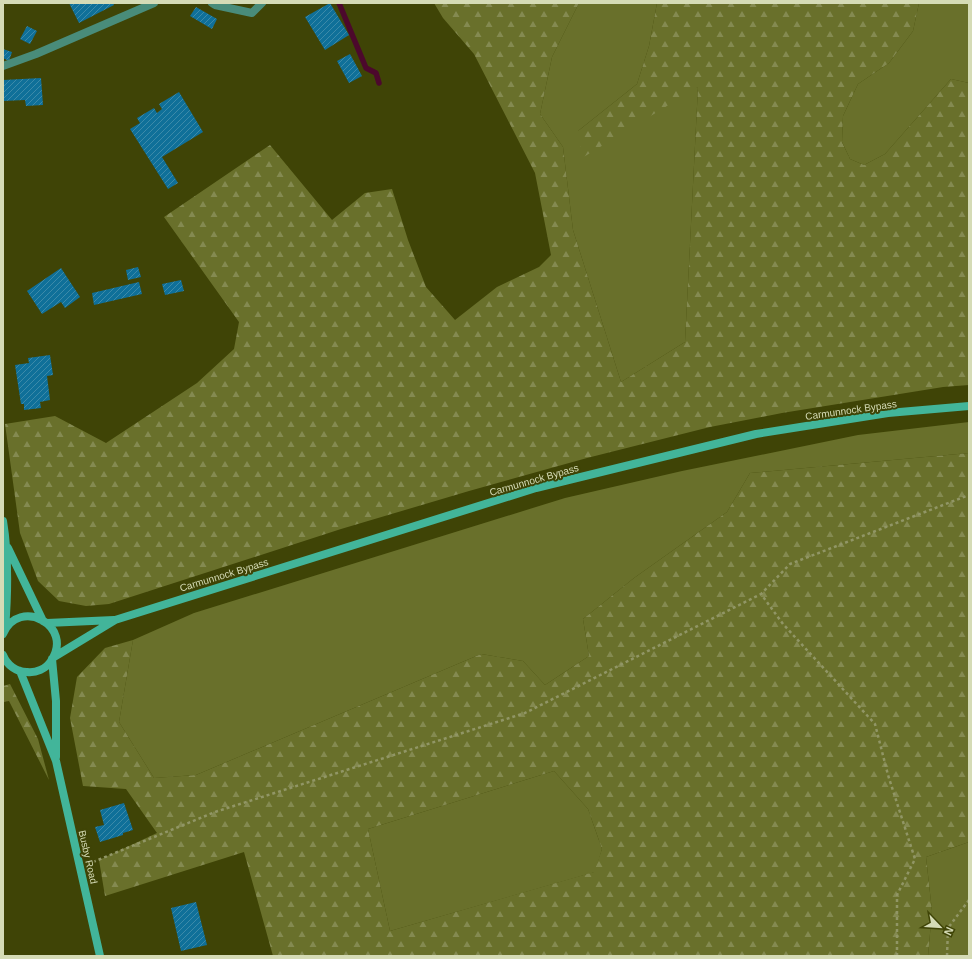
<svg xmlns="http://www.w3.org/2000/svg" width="972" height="959" font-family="Helvetica,sans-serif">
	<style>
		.green { fill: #69702b }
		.forest { fill: url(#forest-firs); fill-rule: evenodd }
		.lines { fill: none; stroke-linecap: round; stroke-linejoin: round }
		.stream { stroke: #4c082c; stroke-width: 5.5 }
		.building { fill: url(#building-hatch) }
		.path { stroke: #919666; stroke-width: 2.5; stroke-dasharray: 3 3; stroke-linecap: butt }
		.service { stroke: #498c7a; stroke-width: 8 }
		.secondary { stroke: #42b59a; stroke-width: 8 }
		.labels { text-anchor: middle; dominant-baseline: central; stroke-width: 4; stroke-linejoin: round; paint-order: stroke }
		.street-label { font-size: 10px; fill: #d5dbb6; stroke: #3f4406 }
	</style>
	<defs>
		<pattern id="forest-firs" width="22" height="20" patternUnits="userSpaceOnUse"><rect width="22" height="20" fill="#69702b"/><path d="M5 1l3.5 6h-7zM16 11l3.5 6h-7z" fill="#848a51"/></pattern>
		<pattern id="building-hatch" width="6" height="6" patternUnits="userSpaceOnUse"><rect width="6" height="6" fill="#0f7099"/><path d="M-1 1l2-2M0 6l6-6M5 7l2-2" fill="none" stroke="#3c8aa9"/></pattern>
	</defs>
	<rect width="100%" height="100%" fill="#3f4406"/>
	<!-- green -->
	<path class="green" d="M579 3H657L649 46 637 84 578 131 698 87 685 342 621 382 573 230 563 147 540 114 552 57Z
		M919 3H969V83L951 79 885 154 864 165 850 159 842 142 843 116 858 84 889 63 913 31Z
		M969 422V453L750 473 727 512 634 578 583 619 589 656 545 685 523 661 481 654 196 775 154 778 119 722 133 640 194 613 565 498 682 471 858 435Z
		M554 771 588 809 602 849 595 872 390 931 368 829Z
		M969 842V956H928L932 911 926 857Z"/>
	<!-- forest -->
	<path class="forest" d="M434 3H579L552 57 540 114 563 147 573 230 621 382 685 342 698 87 582 158 578 131 637 84 649 46 657 3H919L913 31 889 63 858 84 843 116 842 142 850 159 864 165 885 154 951 79 969 83V385L943 387 782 413 710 427 587 458 469 491 341 529 109 604 86 606 59 601 38 581 20 533 5 424 55 416 106 443 197 383 234 349 239 322 164 217 270 145 332 220 365 193 392 189 408 240 426 287 455 320 497 287 539 267 551 255 535 173 474 54 443 18Z
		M969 453V842L926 857 932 911 928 956H273L244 852 105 896 99 860 157 833 126 789 83 786 70 718 77 677 105 648 133 640 119 722 154 778 196 775 481 654 523 661 545 685 589 656 583 619 634 578 727 512 750 473ZM554 771 588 809 602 849 594 872 390 931 368 829Z
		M10 684 38 739 49 780 9 701 3 702V686Z"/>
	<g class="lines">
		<!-- stream -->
		<path class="stream" d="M339 3 366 68 376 73 379 83"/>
	</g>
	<!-- building -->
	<path class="building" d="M69 3H113L114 5 79 23Z
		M330 3 349 35 325 50 305 17Z
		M196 7 217 19 212 29 190 16Z
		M27 26 37 31 30 44 20 39Z
		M3 49 12 52 9 61 3 58Z
		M350 54 362 76 349 83 337 61Z
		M41 78 43 105 26 106 25 100 3 101V80Z
		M179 92 203 132 162 157 178 183 168 189 130 129 140 123 137 118 154 108 157 113 162 109 159 104Z
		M138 267 141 277 128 280 126 270Z
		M61 268 80 297 65 308 61 302 42 314 27 291Z
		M181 280 184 291 165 295 162 284Z
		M139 282 142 294 94 305 92 293Z
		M50 355 53 375 47 376 50 400 40 402 41 408 24 410V404H21L15 365 29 363 28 358Z
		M124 803 133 830 123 833V835L100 842 95 827 104 825 100 810Z
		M196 902 207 945 181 951 171 908Z"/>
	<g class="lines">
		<!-- path -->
		<path class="path" d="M93 862 215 812 525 713 761 594
			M897 956V895L915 859 888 775 875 724 783 624 761 594 790 564 969 495
			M947 956 948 928 969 900"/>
		<!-- service -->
		<path class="service" d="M212 3 215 5 252 13 262 3
			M3 66 36 54 154 3"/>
		<!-- secondary -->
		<path class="secondary" d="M3 521C9 558 8 592 5 629
			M8 548 43 621
			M47 623 114 620
			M3 634C19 596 75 626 51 661 46 669 36 673 27 672 16 672 7 665 3 655
			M54 657 115 620 536 488 756 434 888 413 969 406
			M52 659 56 701V757
			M20 671 56 761 100 956"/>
	</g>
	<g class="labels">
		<!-- street labels -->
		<g class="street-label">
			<text transform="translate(851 410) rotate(-8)">Carmunnock Bypass</text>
			<text transform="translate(534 480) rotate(-16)">Carmunnock Bypass</text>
			<text transform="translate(224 575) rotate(-17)">Carmunnock Bypass</text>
			<text transform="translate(88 857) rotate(77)">Busby Road</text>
		</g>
	</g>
	<!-- border -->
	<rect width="972" height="959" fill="none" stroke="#d5dbb6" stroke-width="8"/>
	<!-- north arrow -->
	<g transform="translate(940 927) rotate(115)" stroke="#3f4406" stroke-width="3" paint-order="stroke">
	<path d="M0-3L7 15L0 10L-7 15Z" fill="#d5dbb6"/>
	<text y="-6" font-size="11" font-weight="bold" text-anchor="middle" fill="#d5dbb6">N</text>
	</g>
</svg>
